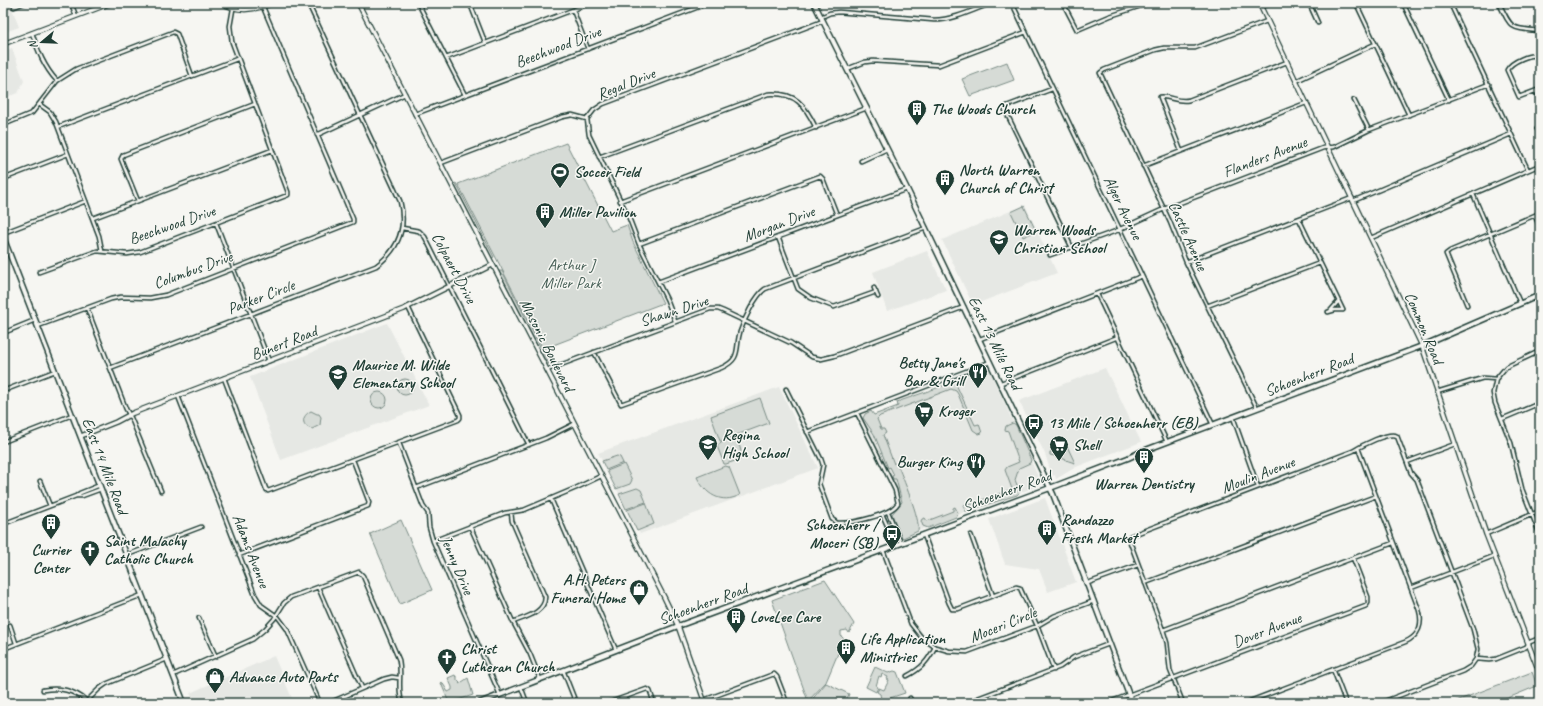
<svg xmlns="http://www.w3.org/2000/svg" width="1543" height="706" font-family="Caveat,sans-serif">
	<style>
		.built { fill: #e6e8e4 }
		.green { fill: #d6dbd6; stroke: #7a8c85 }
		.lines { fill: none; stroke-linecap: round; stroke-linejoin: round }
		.minor-casing { stroke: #1f3d34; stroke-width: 5.5 }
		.tertiary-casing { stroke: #1f3d34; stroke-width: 6 }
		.secondary-casing { stroke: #1f3d34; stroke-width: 7 }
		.minor { stroke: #f6f6f2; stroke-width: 2.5 }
		.tertiary { stroke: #f6f6f2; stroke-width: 3.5 }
		.secondary { stroke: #f6f6f2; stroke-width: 4 }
		.labels { text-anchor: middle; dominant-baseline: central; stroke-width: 3; stroke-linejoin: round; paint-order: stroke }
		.street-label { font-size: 16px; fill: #1f3d34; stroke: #f6f6f2 }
		.poi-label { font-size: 16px; font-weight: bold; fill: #1f3d34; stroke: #f6f6f2; text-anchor: start }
		.park-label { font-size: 16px; fill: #445d54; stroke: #f6f6f2 }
	</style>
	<rect width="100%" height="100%" fill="#f6f6f2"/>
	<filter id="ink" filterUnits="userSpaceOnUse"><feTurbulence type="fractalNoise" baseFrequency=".025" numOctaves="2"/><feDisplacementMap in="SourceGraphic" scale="8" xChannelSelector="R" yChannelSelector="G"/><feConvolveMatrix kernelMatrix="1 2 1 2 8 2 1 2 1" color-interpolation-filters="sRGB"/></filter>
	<g filter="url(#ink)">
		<!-- built -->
		<path class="built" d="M3 3H10L19 27 3 33Z
			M12 48 24 81 18 93 3 98V51Z
			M1025 205 1057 273 973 305 942 240Z
			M927 251 946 290 887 311 873 272Z
			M387 323 429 405 281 460 250 377Z
			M988 367 1041 483 1039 486 1030 489 965 511 954 518 917 531 862 419 954 384 952 380Z
			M1105 368 1141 442 1076 467 1056 479 1055 475 1052 476 1045 454 1019 401Z
			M779 387 818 468 640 534 598 453Z
			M1045 498 1076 582 1048 592 1039 569 1005 564 989 519Z
			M274 656 294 703H194L190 693Z"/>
		<!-- green -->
		<path class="green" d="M1007 62 1014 80 970 96 962 79Z
			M566 143 611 231 627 225 633 242 663 303 543 349 458 184Z
			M456 183 494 257 492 258 454 184Z
			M1024 206 1036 231 1023 237 1011 212Z
			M499 271H502L549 364H547Z
			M397 387a8 8 0 1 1 16 0a8 8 0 1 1-16 0Z
			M954 380 975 425 979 424 982 433 979 434 973 430 958 394 956 391 951 389 880 416 877 419 881 429H884L886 433 883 435 894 464 897 463C902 477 921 519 918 531L903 538 900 536 892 514 902 502 896 479H893L892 476 894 475 890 467 888 468 874 434 863 418 865 414 871 411 874 415 898 406 897 402 951 383V381Z
			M371 400a8 8 0 1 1 16 0a8 8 0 1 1-16 0Z
			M760 398 769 423 726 439C738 440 742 445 741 459L726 464H724L717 446 725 440 720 441 711 416Z
			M311 411 317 414H319L321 417 320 425 312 429C301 426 301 416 311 411Z
			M1013 423 1016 425 1031 460 1030 463 1019 468 1015 480 1020 492 1017 495 967 511H965L963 505 964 504 966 506 1012 489 1005 470 1007 467 1019 462 1008 431 1005 430 1006 426Z
			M1067 446 1075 463C1066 461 1060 456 1050 455V452Z
			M617 456 620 457 623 463 606 470 602 461Z
			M624 464 632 480 630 484 616 489 607 471Z
			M725 466 729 467 740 495C721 505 705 494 697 477Z
			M637 488 641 490 646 502 626 509 619 494Z
			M646 503 654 524 637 531 627 510Z
			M955 507 958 513 956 517 928 528 923 526 921 521 922 519 925 518 927 521 953 511V508Z
			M401 520 432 590 400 604 370 534Z
			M825 580 854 624 849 633 847 630 841 631V636L844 639 826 682 808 701 772 600Z
			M875 667 888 673 894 671 897 672 905 693 884 700 881 699 880 694 877 692 879 688 884 690 889 680 887 679 888 677 882 674 881 677 879 676 876 686 878 687 876 692 866 687Z
			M1532 672 1537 686 1496 703H1451Z
			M455 675 456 677 457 676V680L460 683 459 684 468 678 473 695 449 703 441 683 442 682 448 692 452 690V687L448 678Z
			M826 683 849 694 847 699 848 703H809Z"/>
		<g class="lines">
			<!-- minor casing -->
			<g class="minor-casing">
				<path id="minor" d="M71 3 76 16
					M418 3 465 95
					M473 3 471 6 485 42
					M1012 3 1213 425
					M1063 3 1077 30 1110 16 1150 3
					M1309 3 1318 23
					M1356 3 1409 115
					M1403 3 1449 100
					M1450 3 1528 170
					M1499 3C1512 30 1510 28 1540 31
					M14 7 24 3
					M1261 7 1272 3
					M573 10 588 49
					M821 17 830 13 839 12 934 20C954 20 973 10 992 3
					M32 33C38 51 44 67 57 81
					M1540 57C1532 52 1511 62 1507 70L1519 97 1540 89
					M446 58 591 3
					M847 69 865 62 873 61 939 65 1026 32
					M1296 81 1375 44
					M1052 89 1007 106 1005 110 1072 248
					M1536 91 1540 101
					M1354 100 1369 130
					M39 104 50 112 56 122 99 236 102 251
					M415 114 709 3
					M587 119 594 110 603 104 823 21
					M587 119 589 135 629 218 639 244 667 300 675 321
					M3 125 32 113 57 81 76 69 173 32 177 34 192 76
					M58 127 237 59
					M1537 129 1540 127
					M317 135 405 94
					M1181 151 1160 97C1169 95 1177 103 1189 100L1287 62
					M599 157 768 94C796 92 805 105 816 128
					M861 161 887 149
					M441 163 562 117 572 115 587 119
					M1143 166 1306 103
					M3 179 68 154
					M1473 194 1520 303
					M138 201 121 159 123 155 255 104
					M620 201 867 108
					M1353 201 1511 134
					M1535 216 1540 227
					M93 218 272 150
					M1299 219 1343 310H1335L1328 312
					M216 223 269 361
					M402 228 419 231 425 237 529 445
					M3 233 86 201
					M778 237 798 289 811 298 834 307 876 292
					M1371 238 1540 165
					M639 244 820 176 823 179 837 215
					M1050 255 1116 231 1164 209 1323 148 1334 147 1369 130 1489 84
					M1186 262 1352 198
					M39 272 97 251 127 254 140 252 288 195V192L232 42 230 26 233 9
					M658 282 907 189
					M874 288 878 297
					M1097 294 1167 442
					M1467 305 1446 254 1450 251 1540 213
					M1207 306 1320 263
					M87 308 126 409 131 418 161 491
					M1330 311 1338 302
					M38 326 111 299 121 297 150 298 166 295 353 222V219L263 7
					M3 333 35 320
					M980 339 1142 276
					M1540 351 1506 367 1496 379 1493 393 1495 403 1511 443 1522 489 1540 535
					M594 352 621 404 721 368C742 359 735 348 740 332 744 320 755 296 765 289L926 228
					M110 368 376 266C398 250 407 228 400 201L308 3
					M547 370 710 309H718L723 311 791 343 812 357 821 359 834 356 964 307
					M224 378 266 489 268 491 458 420 460 418V415L408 307
					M1001 383 1118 337
					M786 389 821 459 823 465 819 484 832 519 837 523C851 524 891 515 898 503L895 490 857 413
					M3 391 55 371
					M1437 392 1483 378 1496 379
					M178 396 255 595 261 605 278 617 287 629 320 703
					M1257 408 1186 262 1170 222 1100 73 1104 70 1155 50 1164 48H1195L1267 21
					M1233 417 1258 487
					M1502 419 1540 403
					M807 432 990 362
					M3 442 72 415
					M399 443 423 506 428 513 429 527 433 541 500 695
					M1407 462 1455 444
					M40 481 50 506
					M416 488 546 438 574 424
					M76 496 80 493 100 485
					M551 499 616 650
					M511 512 512 521 545 597C545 613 525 617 513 622
					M888 512 901 543
					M882 514 896 545
					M3 524 76 496H82L101 489
					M470 526 513 622 530 654 540 679
					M1486 534 1540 511
					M924 535 949 603 952 609H958L1016 587 1020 588 1039 630 1054 670
					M971 535 993 596
					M433 541 505 513 524 510 576 488 601 476
					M883 550 911 624 922 638 935 647 949 651 967 652 1037 626 1054 616 1094 601
					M127 555 201 527
					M239 555 368 506 369 502 353 460
					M1088 583 1138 565
					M1145 583 1376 496
					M318 587 362 688
					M1411 588 1494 556
					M199 618 216 657
					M10 625 16 643
					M1163 630 1393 543
					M3 649 142 595
					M1333 669 1346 703
					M563 670 576 703
					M173 675 253 639 265 629 274 619 284 603 291 597 359 572 363 576 399 660C402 675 397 688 402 703
					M907 676C921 669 928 661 935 647
					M521 687 527 703
					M43 690C60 687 73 690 87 701
					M910 698 912 703
					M704 700 774 674 777 677 787 703
					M85 703 99 689 106 684 167 659
					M329 703 384 679 392 677 399 678
					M608 703 647 689 650 691 654 703
					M965 703 1060 667 1074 657 1109 644
					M1107 703 1366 606 1368 603V597L1353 558
					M1183 703 1170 670 1167 643 1164 633 1130 542V536L1353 451C1361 446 1389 431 1397 436L1411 473 1417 480 1473 629 1478 649 1476 659
					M1245 703 1405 642C1419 636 1423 624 1419 610L1358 448
					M1380 703 1463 671 1471 666 1476 659 1489 660 1496 659 1526 647 1530 642 1540 638"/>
			</g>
			<!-- tertiary casing -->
			<g class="tertiary-casing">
				<path id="tertiary" d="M221 3C239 13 255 10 273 3
					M358 3 664 597 678 626 705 703
					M1259 3 1422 346 1486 534 1540 674
					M3 44 111 3
					M81 436 116 422 133 413 404 309 492 265"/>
			</g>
			<!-- secondary casing -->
			<g class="secondary-casing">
				<path id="secondary" d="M814 3 907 189 1053 494 1132 703
					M3 237 184 703
					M479 703 678 626 1058 485 1128 458 1143 451 1422 346 1540 295"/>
			</g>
			<!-- minor -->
			<use href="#minor" class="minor"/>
			<!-- tertiary -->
			<use href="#tertiary" class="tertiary"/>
			<!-- secondary -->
			<use href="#secondary" class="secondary"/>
		</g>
	</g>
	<!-- icons -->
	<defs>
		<g id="building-pin" transform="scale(1)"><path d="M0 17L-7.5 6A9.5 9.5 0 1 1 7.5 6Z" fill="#1f3d34" stroke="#f6f6f2"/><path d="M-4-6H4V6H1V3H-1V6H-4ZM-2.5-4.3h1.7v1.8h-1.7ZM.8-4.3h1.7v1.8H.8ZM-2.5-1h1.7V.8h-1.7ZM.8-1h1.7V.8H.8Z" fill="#fff"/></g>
		<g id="stadium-pin" transform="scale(1)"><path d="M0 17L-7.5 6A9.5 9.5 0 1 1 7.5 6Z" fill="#1f3d34" stroke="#f6f6f2"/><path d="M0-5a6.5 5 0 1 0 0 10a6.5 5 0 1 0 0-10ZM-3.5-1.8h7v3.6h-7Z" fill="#fff"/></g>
		<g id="school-pin" transform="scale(1)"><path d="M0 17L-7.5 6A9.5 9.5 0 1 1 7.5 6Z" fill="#1f3d34" stroke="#f6f6f2"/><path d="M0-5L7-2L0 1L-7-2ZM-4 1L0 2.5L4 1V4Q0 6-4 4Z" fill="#fff"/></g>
		<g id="restaurant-pin" transform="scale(1)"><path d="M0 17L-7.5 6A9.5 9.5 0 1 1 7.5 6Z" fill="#1f3d34" stroke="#f6f6f2"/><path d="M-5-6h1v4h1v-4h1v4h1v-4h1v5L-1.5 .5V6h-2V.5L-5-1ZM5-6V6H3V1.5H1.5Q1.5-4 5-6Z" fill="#fff"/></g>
		<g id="supermarket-pin" transform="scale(1)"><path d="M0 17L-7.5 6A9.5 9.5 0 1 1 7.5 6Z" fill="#1f3d34" stroke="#f6f6f2"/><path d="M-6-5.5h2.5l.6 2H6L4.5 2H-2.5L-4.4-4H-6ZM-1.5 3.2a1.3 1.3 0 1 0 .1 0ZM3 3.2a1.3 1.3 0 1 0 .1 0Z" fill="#fff"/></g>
		<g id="bus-pin" transform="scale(1)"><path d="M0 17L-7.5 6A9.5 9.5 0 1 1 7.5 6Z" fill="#1f3d34" stroke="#f6f6f2"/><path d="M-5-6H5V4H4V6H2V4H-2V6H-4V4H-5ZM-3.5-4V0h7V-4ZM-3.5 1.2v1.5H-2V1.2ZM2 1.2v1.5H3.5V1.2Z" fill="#fff"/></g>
		<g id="church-pin" transform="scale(1)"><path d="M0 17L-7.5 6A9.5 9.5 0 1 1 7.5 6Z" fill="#1f3d34" stroke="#f6f6f2"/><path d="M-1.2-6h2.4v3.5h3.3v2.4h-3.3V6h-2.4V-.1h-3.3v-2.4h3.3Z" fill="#fff"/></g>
		<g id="shop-pin" transform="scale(1)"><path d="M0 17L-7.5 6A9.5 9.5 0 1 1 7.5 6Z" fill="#1f3d34" stroke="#f6f6f2"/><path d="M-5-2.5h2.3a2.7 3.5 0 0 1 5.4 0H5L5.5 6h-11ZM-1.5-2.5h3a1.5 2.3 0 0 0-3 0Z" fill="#fff"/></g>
	</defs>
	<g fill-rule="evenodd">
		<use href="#building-pin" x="917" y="109"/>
		<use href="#stadium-pin" x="560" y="172"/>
		<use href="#building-pin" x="945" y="179"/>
		<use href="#building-pin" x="545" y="212"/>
		<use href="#school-pin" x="999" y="239"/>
		<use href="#restaurant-pin" x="978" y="372"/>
		<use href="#school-pin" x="338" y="374"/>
		<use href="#supermarket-pin" x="924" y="411"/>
		<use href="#bus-pin" x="1034" y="423"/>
		<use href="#school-pin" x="708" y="444"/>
		<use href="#supermarket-pin" x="1059" y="445"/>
		<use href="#building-pin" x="1144" y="457"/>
		<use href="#restaurant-pin" x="976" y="462"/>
		<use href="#building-pin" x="51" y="523"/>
		<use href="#building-pin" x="1047" y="529"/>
		<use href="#bus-pin" x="892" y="534"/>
		<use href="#church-pin" x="90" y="550"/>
		<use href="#shop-pin" x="639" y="589"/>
		<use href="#building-pin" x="736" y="617"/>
		<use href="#building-pin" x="846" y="648"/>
		<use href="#church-pin" x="447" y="658"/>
		<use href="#shop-pin" x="215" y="677"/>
	</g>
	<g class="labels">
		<!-- street labels -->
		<g class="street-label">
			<text transform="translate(558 47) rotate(-21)">Beechwood Drive</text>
			<text transform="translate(626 84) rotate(-22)">Regal Drive</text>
			<text transform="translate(1265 157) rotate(-21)">Flanders Avenue</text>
			<text transform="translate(1123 208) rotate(64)">Alger Avenue</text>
			<text transform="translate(779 224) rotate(-21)">Morgan Drive</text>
			<text transform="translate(172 225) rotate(-19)">Beechwood Drive</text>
			<text transform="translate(1188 236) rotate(66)">Castle Avenue</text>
			<text transform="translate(454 268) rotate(62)">Colpaert Drive</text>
			<text transform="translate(193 270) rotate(-20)">Columbus Drive</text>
			<text transform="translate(261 297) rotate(-21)">Parker Circle</text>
			<text transform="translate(674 311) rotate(-18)">Shawn Drive</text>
			<text transform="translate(1424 328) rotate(67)">Common Road</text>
			<text transform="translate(284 343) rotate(-21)">Bunert Road</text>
			<text transform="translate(995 343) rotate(64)">East 13 Mile Road</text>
			<text transform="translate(547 345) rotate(63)">Masonic Boulevard</text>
			<text transform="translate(1309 375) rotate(-21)">Schoenherr Road</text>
			<text transform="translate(105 466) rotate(69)">East 14 Mile Road</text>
			<text transform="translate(1258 475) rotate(-21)">Moulin Avenue</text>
			<text transform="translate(1007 491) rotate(-20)">Schoenherr Road</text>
			<text transform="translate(251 551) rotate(69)">Adams Avenue</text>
			<text transform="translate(457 565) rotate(67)">Jenny Drive</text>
			<text transform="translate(703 604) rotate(-20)">Schoenherr Road</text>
			<text transform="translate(1003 625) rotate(-22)">Moceri Circle</text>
			<text transform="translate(1267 630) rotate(-21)">Dover Avenue</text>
		</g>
		<!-- poi labels -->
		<g class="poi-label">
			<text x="931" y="109">The Woods Church</text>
			<text x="959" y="170">North Warren<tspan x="959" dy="18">Church of Christ</tspan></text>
			<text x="574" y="172">Soccer Field</text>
			<text x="559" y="212">Miller Pavilion</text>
			<text x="1013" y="230">Warren Woods<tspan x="1013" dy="18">Christian School</tspan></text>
			<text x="964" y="363" text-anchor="end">Betty Jane's<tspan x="964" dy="18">Bar &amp; Grill</tspan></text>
			<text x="352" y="365">Maurice M. Wilde<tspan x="352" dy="18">Elementary School</tspan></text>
			<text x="938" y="411">Kroger</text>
			<text x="1048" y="423">13 Mile / Schoenherr (EB)</text>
			<text x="722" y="435">Regina<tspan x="722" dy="18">High School</tspan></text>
			<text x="1073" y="445">Shell</text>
			<text x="962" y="462" text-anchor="end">Burger King</text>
			<text x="1144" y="484" text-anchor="middle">Warren Dentistry</text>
			<text x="1061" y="520">Randazzo<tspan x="1061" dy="18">Fresh Market</tspan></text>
			<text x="878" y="525" text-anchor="end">Schoenherr /<tspan x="878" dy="18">Moceri (SB)</tspan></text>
			<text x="104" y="541">Saint Malachy<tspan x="104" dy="18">Catholic Church</tspan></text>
			<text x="51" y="550" text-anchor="middle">Currier<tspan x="51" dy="18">Center</tspan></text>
			<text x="625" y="580" text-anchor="end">A.H. Peters<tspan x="625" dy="18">Funeral Home</tspan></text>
			<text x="750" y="617">LoveLee Care</text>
			<text x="860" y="639">Life Application<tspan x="860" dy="18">Ministries</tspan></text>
			<text x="461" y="649">Christ<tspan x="461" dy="18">Lutheran Church</tspan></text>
			<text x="229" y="677">Advance Auto Parts</text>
		</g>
		<!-- park labels -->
		<g class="park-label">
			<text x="571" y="265">Arthur J<tspan x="571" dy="18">Miller Park</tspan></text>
		</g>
	</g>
	<!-- margin -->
	<rect width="1543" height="706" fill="none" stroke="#f6f6f2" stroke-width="16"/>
	<rect x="8" y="8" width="1527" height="690" fill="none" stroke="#1f3d34" stroke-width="1.5" filter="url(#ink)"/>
	<!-- north arrow -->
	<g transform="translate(42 42) rotate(251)" stroke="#f6f6f2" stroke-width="3" paint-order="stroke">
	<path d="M0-3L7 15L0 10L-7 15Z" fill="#1f3d34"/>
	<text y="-6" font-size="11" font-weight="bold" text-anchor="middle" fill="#1f3d34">N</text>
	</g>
</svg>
